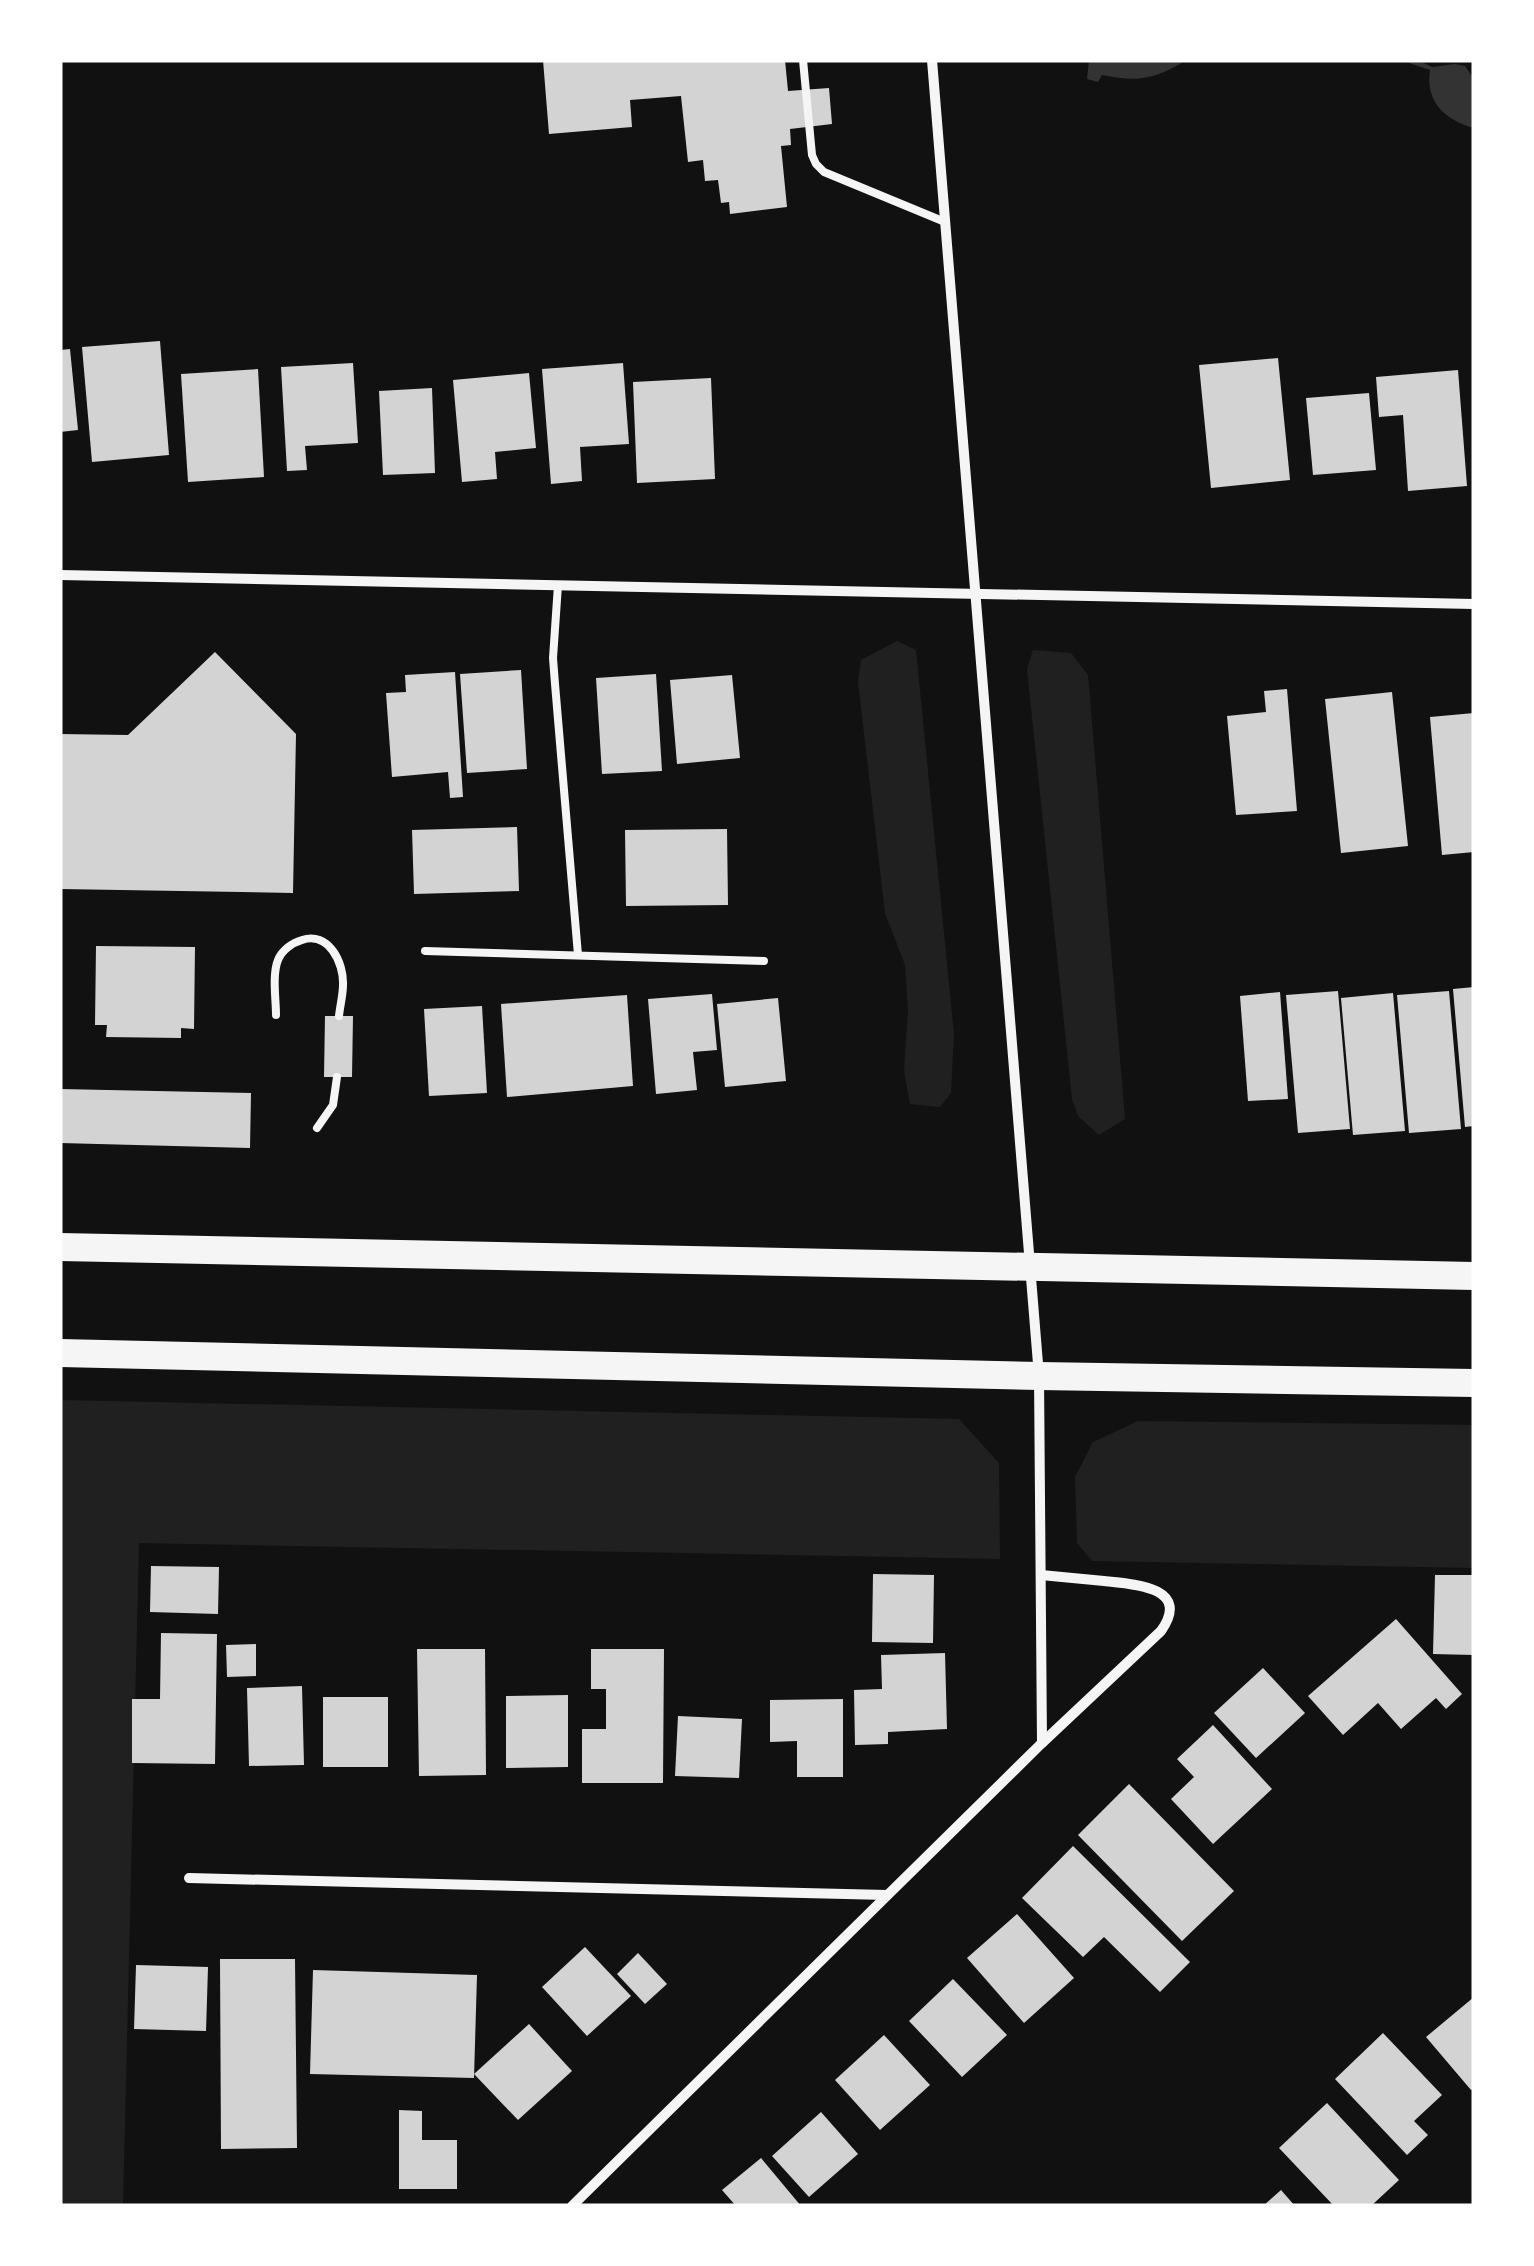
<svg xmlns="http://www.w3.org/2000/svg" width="1534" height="2266" font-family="Figtree,sans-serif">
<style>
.green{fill:#202020}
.water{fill:#333}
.building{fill:#d3d3d3}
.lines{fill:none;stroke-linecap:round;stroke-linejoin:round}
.service{stroke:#f5f5f5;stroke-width:8}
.minor{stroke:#f5f5f5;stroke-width:10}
.trunk{stroke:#f5f5f5;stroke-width:28}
</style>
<rect width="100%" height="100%" fill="#111"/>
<!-- green -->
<g class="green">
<path d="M 897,641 L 916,650 L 954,1034 L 951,1093 L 940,1107 L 910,1104 L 904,1071 L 908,1011 L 905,965 L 885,913 L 858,682 L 861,660 Z"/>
<path d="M 1033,650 L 1071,653 L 1088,675 L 1125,1119 L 1099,1135 L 1078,1116 L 1072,1099 L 1027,669 Z"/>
<path d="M 60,1400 L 959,1419 L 999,1463 L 1000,1559 L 139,1543 L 123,2206 L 60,2206 Z"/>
<path d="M 1138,1421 L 1474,1425 L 1474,1568 L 1092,1561 L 1077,1543 L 1075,1477 L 1093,1442 Z"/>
</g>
<!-- water -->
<g class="water">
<path d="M 1089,60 L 1186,60 C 1155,80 1137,82 1102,75 L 1098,82 L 1087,79 Z"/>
<path d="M 1400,60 L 1422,62 L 1432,67 L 1455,64 L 1465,66 L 1474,79 L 1474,128 C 1445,120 1425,102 1430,70 Z"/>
</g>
<!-- building -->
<g class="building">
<path d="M 543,60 L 785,60 L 788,91 L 829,88 L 832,124 L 790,129 L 791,145 L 781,146 L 787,207 L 730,214 L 729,202 L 721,203 L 718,180 L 705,181 L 703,160 L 688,162 L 681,96 L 630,100 L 632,127 L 549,134 Z"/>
<path d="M 160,341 L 169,455 L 92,462 L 82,347 Z"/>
<path d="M 70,349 L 78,430 L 60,432 L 60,350 Z"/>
<path d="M 1278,358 L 1290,480 L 1211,488 L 1199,365 Z"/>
<path d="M 353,363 L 358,443 L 305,446 L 307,470 L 287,471 L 281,367 Z"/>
<path d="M 623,363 L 629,444 L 580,447 L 582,481 L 551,484 L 542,369 Z"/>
<path d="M 258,369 L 264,477 L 188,482 L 181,374 Z"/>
<path d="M 1458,370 L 1467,486 L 1408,491 L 1403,415 L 1379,417 L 1376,377 Z"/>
<path d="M 529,373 L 536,448 L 495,452 L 497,479 L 462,482 L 453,380 Z"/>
<path d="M 711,378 L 715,479 L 637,483 L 633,382 Z"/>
<path d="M 432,388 L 435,473 L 383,475 L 379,391 Z"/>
<path d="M 1369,393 L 1376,470 L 1313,475 L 1306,398 Z"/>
<path d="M 215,652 L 296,734 L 293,893 L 60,889 L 60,734 L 128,735 Z"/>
<path d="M 521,670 L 527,769 L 467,773 L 460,674 Z"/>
<path d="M 455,672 L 463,797 L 450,798 L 448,772 L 392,777 L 386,693 L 406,692 L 405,675 Z"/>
<path d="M 656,674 L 662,771 L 602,774 L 596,678 Z"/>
<path d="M 732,675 L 740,758 L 677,764 L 670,680 Z"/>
<path d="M 1287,689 L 1297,811 L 1236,815 L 1227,716 L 1266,712 L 1264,691 Z"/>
<path d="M 1392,692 L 1408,846 L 1341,853 L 1325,699 Z"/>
<path d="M 1474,713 L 1474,852 L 1442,855 L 1430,717 Z"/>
<path d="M 517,827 L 519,891 L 414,894 L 412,830 Z"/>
<path d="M 727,829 L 728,905 L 626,906 L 625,830 Z"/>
<path d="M 96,946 L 195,947 L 194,1029 L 181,1028 L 181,1038 L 106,1037 L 107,1025 L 95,1025 Z"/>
<path d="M 1474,987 L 1474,1126 L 1465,1127 L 1453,989 Z"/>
<path d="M 1338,991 L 1350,1129 L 1298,1133 L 1286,995 Z"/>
<path d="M 1449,991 L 1461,1129 L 1409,1133 L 1397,995 Z"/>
<path d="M 1280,992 L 1288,1099 L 1248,1101 L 1240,996 Z"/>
<path d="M 1393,993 L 1405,1131 L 1353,1135 L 1341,998 Z"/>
<path d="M 712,994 L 717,1050 L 693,1052 L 697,1090 L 656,1094 L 648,999 Z"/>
<path d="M 627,995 L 633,1086 L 507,1097 L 501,1004 Z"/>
<path d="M 778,998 L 786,1081 L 725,1087 L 717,1004 Z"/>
<path d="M 482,1006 L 487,1093 L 429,1096 L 424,1009 Z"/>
<path d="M 325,1016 L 353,1016 L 352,1077 L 324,1077 Z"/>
<path d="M 60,1089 L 251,1093 L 250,1148 L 60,1143 Z"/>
<path d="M 151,1566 L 219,1567 L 218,1614 L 150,1612 Z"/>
<path d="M 873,1574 L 934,1575 L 933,1643 L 872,1642 Z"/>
<path d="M 1435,1575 L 1474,1575 L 1474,1655 L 1433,1654 Z"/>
<path d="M 1396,1619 L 1462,1694 L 1446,1709 L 1436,1698 L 1401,1729 L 1378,1703 L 1343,1735 L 1308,1696 Z"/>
<path d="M 161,1633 L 217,1634 L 215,1764 L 132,1763 L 132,1699 L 160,1699 Z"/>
<path d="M 256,1644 L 256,1676 L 227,1677 L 226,1645 Z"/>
<path d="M 417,1649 L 485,1649 L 486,1775 L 419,1776 Z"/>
<path d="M 591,1649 L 664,1649 L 663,1783 L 582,1783 L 582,1729 L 606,1729 L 606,1689 L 591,1689 Z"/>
<path d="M 945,1653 L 947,1729 L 888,1732 L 888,1744 L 855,1745 L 854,1690 L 882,1689 L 881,1655 Z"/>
<path d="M 1263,1668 L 1305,1713 L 1256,1758 L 1214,1713 Z"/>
<path d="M 302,1686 L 304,1765 L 249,1766 L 247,1688 Z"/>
<path d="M 568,1695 L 568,1767 L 506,1768 L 506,1696 Z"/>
<rect x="323" y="1697" width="65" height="70"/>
<path d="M 843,1699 L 843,1777 L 797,1777 L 797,1741 L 770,1742 L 770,1700 Z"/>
<path d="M 678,1716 L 742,1719 L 739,1778 L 675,1776 Z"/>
<path d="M 1213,1725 L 1272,1789 L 1213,1844 L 1171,1799 L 1194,1777 L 1177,1759 Z"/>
<path d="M 1129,1784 L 1234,1891 L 1182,1941 L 1078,1835 Z"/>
<path d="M 1073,1846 L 1190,1962 L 1160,1992 L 1104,1937 L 1083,1957 L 1022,1898 Z"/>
<path d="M 1017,1914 L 1074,1978 L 1024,2023 L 967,1958 Z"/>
<path d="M 585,1947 L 631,1996 L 587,2036 L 542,1987 Z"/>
<path d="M 638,1953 L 667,1984 L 645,2004 L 617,1974 Z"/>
<path d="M 220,1959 L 295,1959 L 297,2148 L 221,2149 Z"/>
<path d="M 136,1965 L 208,1967 L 206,2031 L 134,2029 Z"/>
<path d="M 313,1970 L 477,1975 L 474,2078 L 310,2074 Z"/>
<path d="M 953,1979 L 1007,2035 L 962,2077 L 909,2021 Z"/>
<path d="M 1474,1997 L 1474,2088 L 1471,2090 L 1426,2037 Z"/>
<path d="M 529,2024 L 572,2071 L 518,2120 L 474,2074 Z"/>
<path d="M 1383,2033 L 1442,2095 L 1414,2121 L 1428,2135 L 1407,2155 L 1335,2079 Z"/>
<path d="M 884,2035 L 930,2085 L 880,2130 L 835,2080 Z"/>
<path d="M 1327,2103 L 1399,2180 L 1371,2206 L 1334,2206 L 1279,2148 Z"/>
<path d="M 399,2110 L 422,2111 L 422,2140 L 457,2140 L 457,2189 L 399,2189 Z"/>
<path d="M 821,2112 L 858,2154 L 809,2197 L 772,2156 Z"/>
<path d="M 761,2158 L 801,2206 L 736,2206 L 722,2190 Z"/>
<path d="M 1281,2190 L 1295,2206 L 1263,2206 Z"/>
</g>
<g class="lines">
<!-- service -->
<g class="service">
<path d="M 803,60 L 812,155 L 816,164 L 824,172 L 945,222"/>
<path d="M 558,585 L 553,658 L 555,684 L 578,955"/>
<path d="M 425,951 L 764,961"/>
<path d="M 276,1015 C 276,999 272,975 278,960 C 282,950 292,943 302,940 C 328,931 344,962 343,985 C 343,995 340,1006 339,1016"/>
<path d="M 317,1128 L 333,1105 L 337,1077"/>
</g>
<!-- minor -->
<g class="minor">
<path d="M 932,60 L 1039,1376 L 1042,1743"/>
<path d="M 60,575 L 1474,604"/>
<path d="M 189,1878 L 887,1895"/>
<path d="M 572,2206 L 1042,1743 L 1161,1631 C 1192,1587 1134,1584 1104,1581 C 1083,1579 1062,1577 1041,1575"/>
</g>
<!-- trunk -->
<g class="trunk">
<path d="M 60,1247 L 1474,1276"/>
<path d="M 60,1353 L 1039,1376 L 1474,1383"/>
</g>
</g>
<!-- border -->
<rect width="1534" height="2266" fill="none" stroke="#ffffff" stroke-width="125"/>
</svg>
